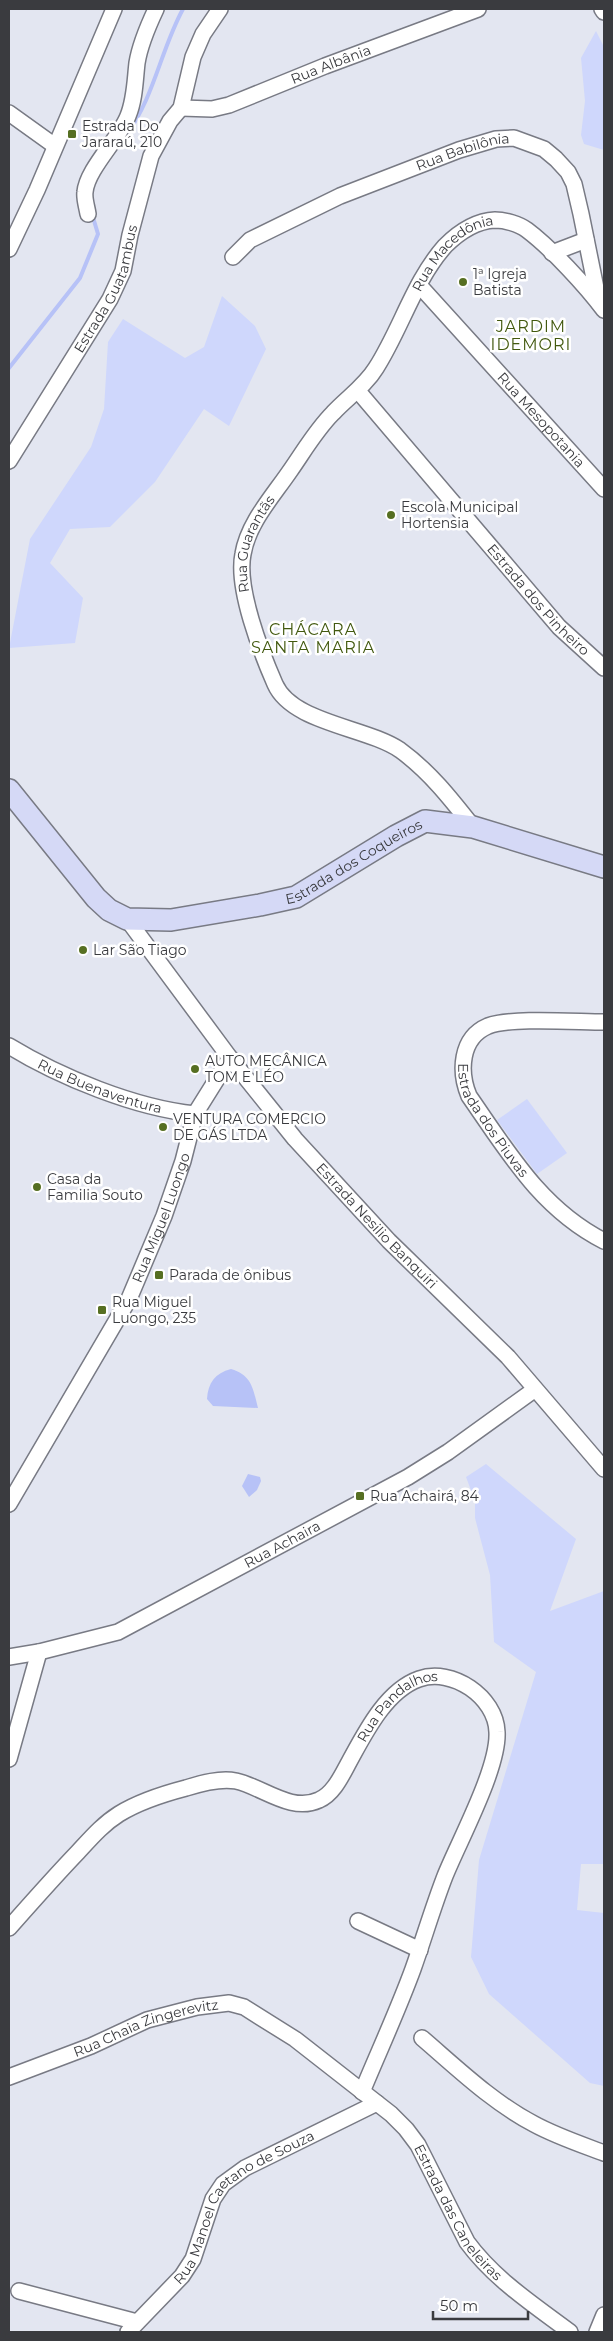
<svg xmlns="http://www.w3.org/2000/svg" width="613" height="2341" font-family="Montserrat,sans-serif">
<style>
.green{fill:#cfd7fc}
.water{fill:#b7c2f7}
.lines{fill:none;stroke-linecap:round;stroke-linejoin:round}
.stream{stroke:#b7c2f7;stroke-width:4}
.street-casing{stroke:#787a84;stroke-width:18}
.secondary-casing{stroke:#787a84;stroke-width:24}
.street{stroke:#fff;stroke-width:15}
.secondary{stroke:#d5d9f6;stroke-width:21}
.poi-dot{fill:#566f22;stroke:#fff;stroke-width:2}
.labels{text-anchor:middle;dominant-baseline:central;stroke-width:5;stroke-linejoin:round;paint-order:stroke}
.street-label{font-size:14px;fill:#3a3b3f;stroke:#fff}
.poi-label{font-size:14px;fill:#3a3b3f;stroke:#fff;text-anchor:start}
.quarter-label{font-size:16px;letter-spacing:1px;fill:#42590f;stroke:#fff}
</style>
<rect width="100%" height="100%" fill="#e3e6f1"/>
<!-- green -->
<g class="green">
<path d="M 596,31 L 604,47 L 604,150 L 584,144 L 581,135 L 585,101 L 581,58 Z"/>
<path d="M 222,296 L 255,326 L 266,349 L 229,426 L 204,409 L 155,482 L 110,527 L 70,529 L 50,563 L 83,598 L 75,643 L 9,648 L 30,539 L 91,447 L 104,409 L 108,342 L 123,319 L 185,358 L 204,347 Z"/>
<path d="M 527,1099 L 567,1153 L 537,1174 L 497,1120 Z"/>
<path d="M 486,1464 L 576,1539 L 550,1611 L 604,1591 L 604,1864 L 581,1864 L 577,1910 L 604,1913 L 604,2086 L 590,2083 L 489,1994 L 471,1957 L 479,1860 L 536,1672 L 494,1642 L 490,1575 L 475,1518 L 475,1501 L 466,1477 Z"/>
</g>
<!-- water -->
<g class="water">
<path d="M 231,1369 C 252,1375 253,1389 258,1408 L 213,1406 L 207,1399 C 208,1383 215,1373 231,1369 Z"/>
<path d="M 248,1474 L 260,1477 L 261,1481 L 257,1490 L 249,1497 L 242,1486 Z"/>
</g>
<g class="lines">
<!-- stream -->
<g class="stream">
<path d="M 126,135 C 154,98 161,49 183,9"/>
<path d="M 9,368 L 80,278 L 98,234 L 92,214"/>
</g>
<defs>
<g id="street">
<path d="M 602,9 L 604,12"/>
<path id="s1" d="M 181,108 L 212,109 L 229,105 L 325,66 L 478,9"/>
<path d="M 9,113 L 55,146"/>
<path d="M 88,214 C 87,207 84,199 85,192 C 87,169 119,139 128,116 C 135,99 135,80 137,63 C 140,44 148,26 156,9"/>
<path d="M 9,249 L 37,190 L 114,9"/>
<path d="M 552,253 L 586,240"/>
<path id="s2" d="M 233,257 L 250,240 L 340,196 L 459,150 L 496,139 L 514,138 L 544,149 L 556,159 L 568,172 L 574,184 L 581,214 L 599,303"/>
<path id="s3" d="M 419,285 L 604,489"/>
<path id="s4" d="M 358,391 L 559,627 L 604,668"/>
<path id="s5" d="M 9,461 L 110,299 L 123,271 L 130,235 L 151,156 L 170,121 L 181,108 L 193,57 L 203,34 L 220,9"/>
<path id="s6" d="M 473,827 C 451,799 429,771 400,750 C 366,727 292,723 275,684 C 261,652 236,588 243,554 C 248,523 273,496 290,471 C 304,451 316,430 333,413 C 348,397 365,386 376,368 C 401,329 414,281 445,246 C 459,232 475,221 495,220 C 505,220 519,224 527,230 C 551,248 586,286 604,310"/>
<path id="s7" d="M 127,919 L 230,1058 L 295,1139 L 389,1241 L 508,1357 L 604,1469"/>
<path id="s8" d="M 604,1022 C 577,1022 511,1017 488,1026 C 460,1038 459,1072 469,1096 C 508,1152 541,1209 604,1241"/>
<path id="s9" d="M 9,1046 C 60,1077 135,1108 195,1114"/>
<path id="s10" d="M 9,1504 L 129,1299 L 164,1216 L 183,1161 L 195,1114 L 230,1058"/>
<path id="s11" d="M 9,1657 L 39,1652 L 118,1632 L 408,1477 L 448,1452 L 534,1390"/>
<path d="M 9,1759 L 39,1652"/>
<path d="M 358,1921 L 420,1950"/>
<path id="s12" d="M 9,1928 C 32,1902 54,1877 78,1852 C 91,1838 103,1824 119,1814 C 140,1801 163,1794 186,1788 C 202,1783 220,1778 236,1781 C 263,1787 291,1813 319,1800 C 333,1794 341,1777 348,1764 C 364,1735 385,1691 419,1679 C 452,1667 496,1697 497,1732 C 499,1768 459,1841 445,1876 C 433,1907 424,1938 413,1969 C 398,2010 379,2051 362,2092"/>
<path d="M 422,2038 C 457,2068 492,2102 534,2124 C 556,2136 580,2144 604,2153"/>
<path id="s13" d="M 9,2077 L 91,2046 L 147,2020 L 197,2007 L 229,2003 L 244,2007 L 295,2039 L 391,2114 L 406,2129 L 418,2145 L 467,2242 C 494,2279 534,2305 570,2332"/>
<path d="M 19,2291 L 137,2322"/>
<path id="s14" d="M 128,2332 L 182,2276 L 193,2259 L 213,2199 L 223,2184 L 245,2168 L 377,2103"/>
<path d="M 597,2332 L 604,2315"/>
</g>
<g id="secondary">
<path id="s15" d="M 9,790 L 96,898 L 109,910 L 127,919 L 171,920 L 260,905 L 296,897 L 396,836 L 425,821 L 473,827 L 604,867"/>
</g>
</defs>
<!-- street casing -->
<use href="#street" class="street-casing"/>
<!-- secondary casing -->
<use href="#secondary" class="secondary-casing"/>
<!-- street -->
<use href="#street" class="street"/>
<!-- secondary -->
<use href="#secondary" class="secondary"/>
</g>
<!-- markers -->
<g class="poi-dot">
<rect x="67" y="129" width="10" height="10" rx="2.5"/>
<circle cx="463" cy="282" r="5"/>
<circle cx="391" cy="515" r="5"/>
<circle cx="83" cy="950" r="5"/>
<circle cx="195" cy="1069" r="5"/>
<circle cx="163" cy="1127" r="5"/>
<circle cx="37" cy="1187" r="5"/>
<rect x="154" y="1270" width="10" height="10" rx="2.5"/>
<rect x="97" y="1305" width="10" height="10" rx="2.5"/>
<rect x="355" y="1491" width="10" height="10" rx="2.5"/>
</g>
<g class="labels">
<!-- street labels -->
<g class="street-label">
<text stroke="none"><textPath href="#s1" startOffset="158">Rua Albânia</textPath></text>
<text stroke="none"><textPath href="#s2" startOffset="255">Rua Babilônia</textPath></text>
<text stroke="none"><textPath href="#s6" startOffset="759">Rua Macedônia</textPath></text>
<text stroke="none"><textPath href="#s5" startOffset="199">Estrada Guatambus</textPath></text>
<text stroke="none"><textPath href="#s3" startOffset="182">Rua Mesopotania</textPath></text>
<text stroke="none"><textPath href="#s6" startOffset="399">Rua Guarantãs</textPath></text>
<text stroke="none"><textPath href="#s4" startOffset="276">Estrada dos Pinheiro</textPath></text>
<text stroke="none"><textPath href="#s15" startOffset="415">Estrada dos Coqueiros</textPath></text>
<text stroke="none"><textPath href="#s9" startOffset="100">Rua Buenaventura</textPath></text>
<text stroke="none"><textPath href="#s8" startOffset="229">Estrada dos Piuvas</textPath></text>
<text stroke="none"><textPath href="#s10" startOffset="325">Rua Miguel Luongo</textPath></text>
<text stroke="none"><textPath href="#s7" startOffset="396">Estrada Nesilio Banquiri</textPath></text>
<text stroke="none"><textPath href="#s11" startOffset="298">Rua Achaira</textPath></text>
<text stroke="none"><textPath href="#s12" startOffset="496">Rua Pandalhos</textPath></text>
<text stroke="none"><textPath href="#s13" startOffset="146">Rua Chaia Zingerevitz</textPath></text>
<text stroke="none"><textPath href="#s14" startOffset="176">Rua Manoel Caetano de Souza</textPath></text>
<text stroke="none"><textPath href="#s13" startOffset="551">Estrada das Caneleiras</textPath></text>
</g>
<!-- poi labels -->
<g class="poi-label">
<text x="82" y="126">Estrada Do<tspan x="82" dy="16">Jararaú, 210</tspan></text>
<text x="473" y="274">1ª Igreja<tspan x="473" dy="16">Batista</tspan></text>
<text x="401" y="507">Escola Municipal<tspan x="401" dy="16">Hortensia</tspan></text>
<text x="93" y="950">Lar São Tiago</text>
<text x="205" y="1061">AUTO MECÂNICA<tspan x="205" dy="16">TOM E LÉO</tspan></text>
<text x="173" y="1119">VENTURA COMERCIO<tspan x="173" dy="16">DE GÁS LTDA</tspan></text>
<text x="47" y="1179">Casa da<tspan x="47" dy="16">Familia Souto</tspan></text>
<text x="169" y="1275">Parada de ônibus</text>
<text x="112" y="1302">Rua Miguel<tspan x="112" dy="16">Luongo, 235</tspan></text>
<text x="370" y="1496">Rua Achairá, 84</text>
</g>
<!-- quarter labels -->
<g class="quarter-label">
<text x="531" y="326">JARDIM<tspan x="531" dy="18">IDEMORI</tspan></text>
<text x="313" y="629">CHÁCARA<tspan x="313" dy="18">SANTA MARIA</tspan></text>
</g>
</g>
<!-- border -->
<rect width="613" height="2341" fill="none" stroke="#3a3b3f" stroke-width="20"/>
<!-- scale -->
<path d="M433 2311v8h95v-8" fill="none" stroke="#3a3b3f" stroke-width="2.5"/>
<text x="440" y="2311" font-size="15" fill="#3a3b3f" stroke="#ffffff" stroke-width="4" paint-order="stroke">50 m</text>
</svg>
